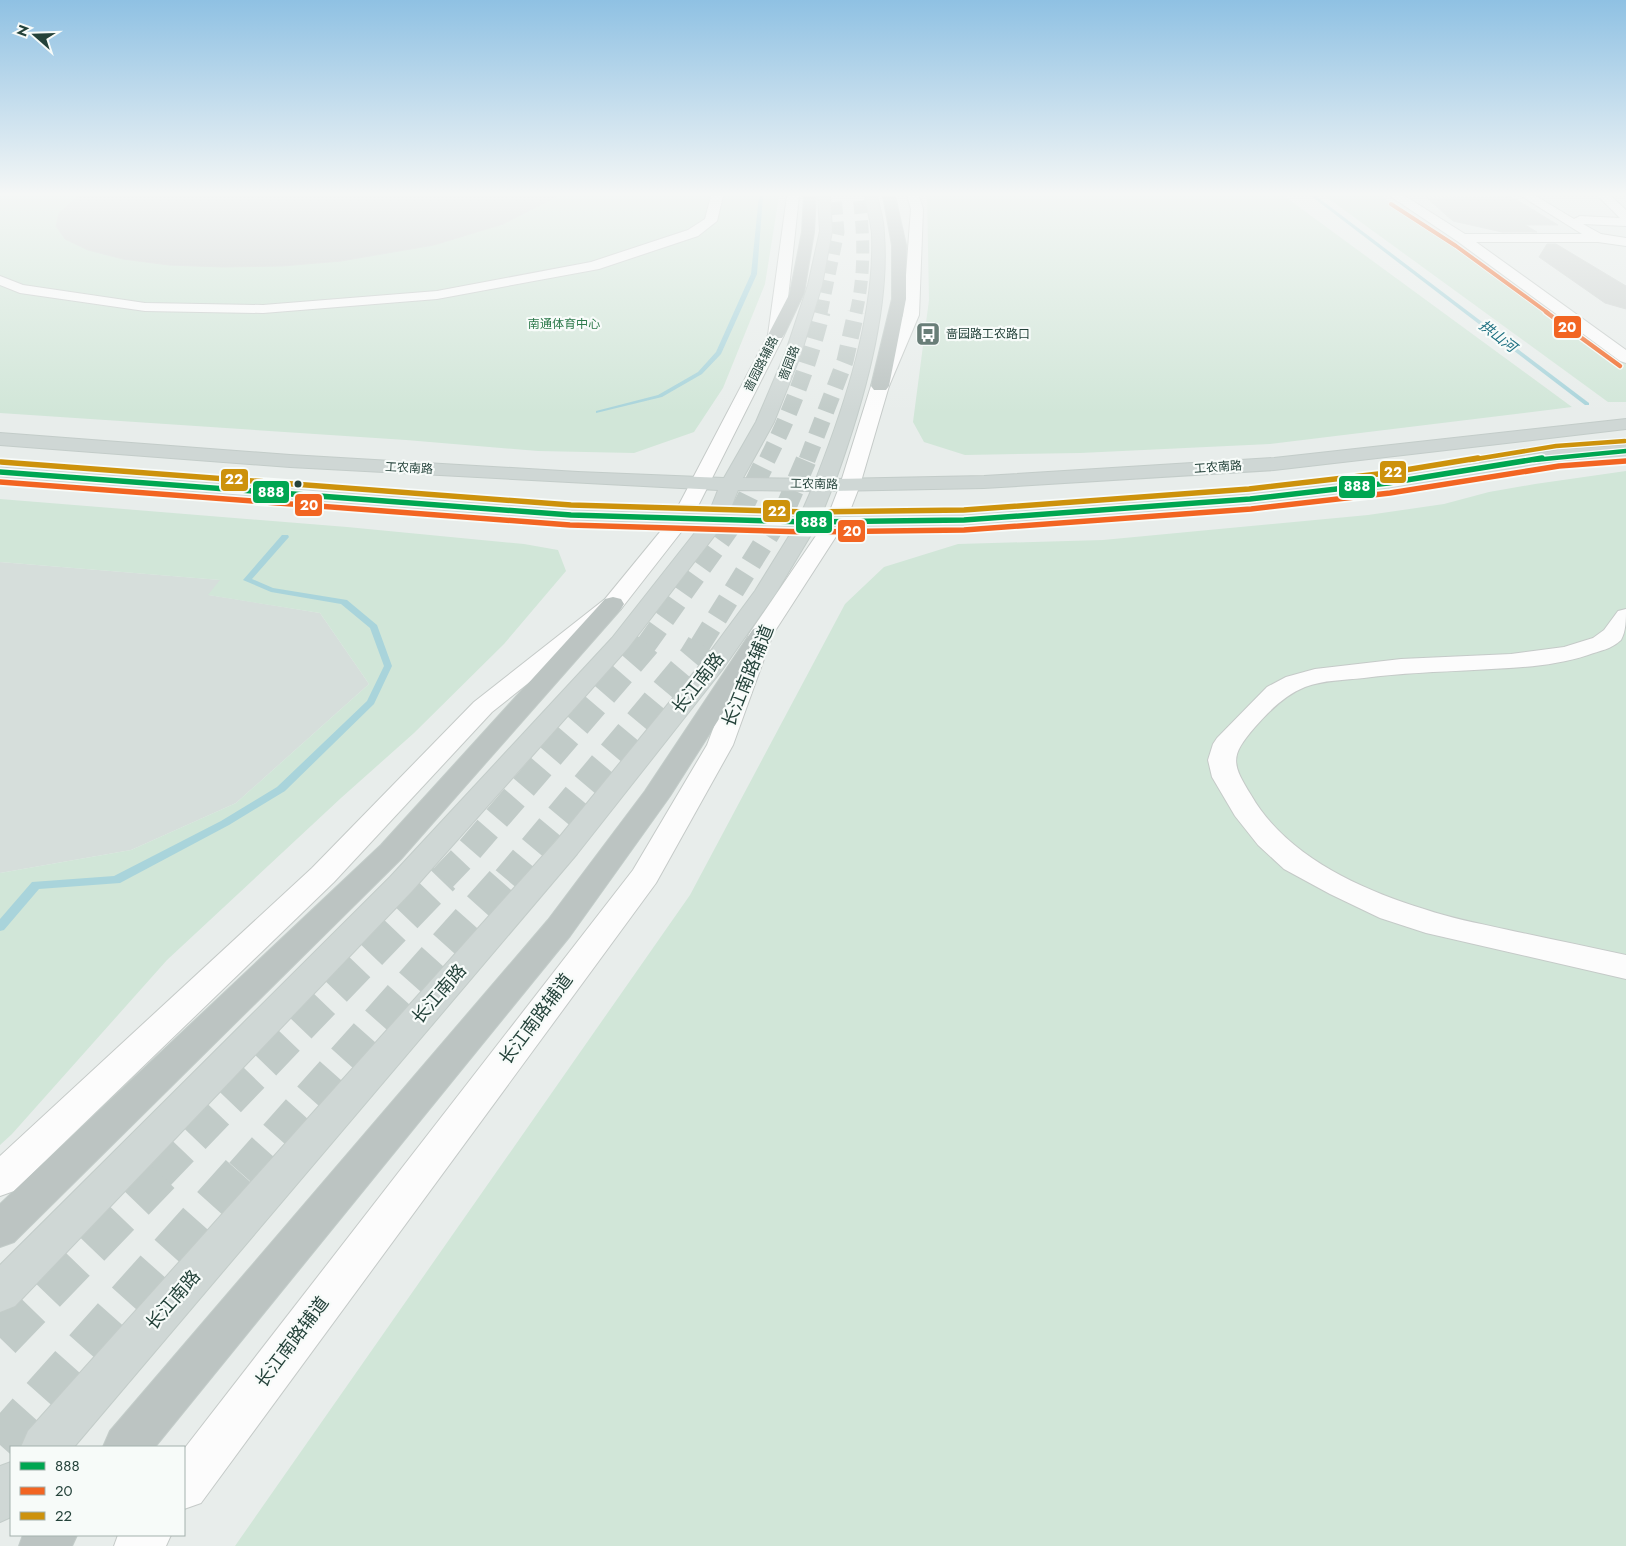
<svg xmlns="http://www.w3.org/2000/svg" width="1626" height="1546" font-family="Jost,'Noto Sans SC',sans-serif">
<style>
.built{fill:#d6dedb}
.green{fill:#d1e6d8}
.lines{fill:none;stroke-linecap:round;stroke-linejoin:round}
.stream{fill:#a9d4db;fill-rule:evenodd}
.building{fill:#cfd4d2;stroke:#d1d6d4}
.highway-tunnel-far5{stroke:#c1cbc8;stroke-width:13;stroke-dasharray:13 7;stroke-linecap:butt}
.highway-tunnel-far4{stroke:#c1cbc8;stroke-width:17;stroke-dasharray:17 9;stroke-linecap:butt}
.highway-tunnel-far3{stroke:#c1cbc8;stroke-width:21;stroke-dasharray:21 11;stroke-linecap:butt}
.highway-tunnel-far2{stroke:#c1cbc8;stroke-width:27;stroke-dasharray:27 14;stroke-linecap:butt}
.highway-tunnel-far1{stroke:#c1cbc8;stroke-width:34;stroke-dasharray:34 17;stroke-linecap:butt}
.highway-tunnel{stroke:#c1cbc8;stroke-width:43;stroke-dasharray:43 21;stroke-linecap:butt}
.minor-casing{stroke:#c5cac8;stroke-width:2}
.major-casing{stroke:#c3ccc9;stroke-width:2}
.highway-casing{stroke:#c3ccc9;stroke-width:2}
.minor{fill:#fcfcfc;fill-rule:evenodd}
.major{fill:#cfd7d5;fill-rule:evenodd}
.highway{fill:#bcc4c2;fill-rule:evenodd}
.bus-1-far1-casing{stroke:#f7fbf9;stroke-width:7}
.bus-1-casing{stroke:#f7fbf9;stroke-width:9}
.bus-2-far2-casing{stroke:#f7fbf9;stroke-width:5.5}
.bus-2-far1-casing{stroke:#f7fbf9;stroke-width:7}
.bus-2-casing{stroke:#f7fbf9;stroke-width:9}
.bus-3-far1-casing{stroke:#f7fbf9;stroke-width:7}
.bus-3-casing{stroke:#f7fbf9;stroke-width:9}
.bus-1-far1{stroke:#00a651;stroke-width:4.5}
.bus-1{stroke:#00a651;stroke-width:5.5}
.bus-2-far2{stroke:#f26522;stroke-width:4}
.bus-2-far1{stroke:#f26522;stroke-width:4.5}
.bus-2{stroke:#f26522;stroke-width:5.5}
.bus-3-far1{stroke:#cd920c;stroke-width:4.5}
.bus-3{stroke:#cd920c;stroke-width:5.5}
.bus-dot{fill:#24423a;stroke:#f7fbf9;stroke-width:2}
.labels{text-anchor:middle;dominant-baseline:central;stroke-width:4.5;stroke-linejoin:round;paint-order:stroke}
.far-park-label{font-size:12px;fill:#2d7a4b;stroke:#f7fbf9}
.far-poi-label{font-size:12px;fill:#24423a;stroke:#f7fbf9;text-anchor:start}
.far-street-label{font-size:12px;fill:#24423a;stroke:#f7fbf9}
.far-water-label{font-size:14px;font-style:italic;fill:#1c6f80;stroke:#f7fbf9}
.near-street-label{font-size:18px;fill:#24423a;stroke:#f7fbf9}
.line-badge{stroke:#f7fbf9;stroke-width:2}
.badge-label{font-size:14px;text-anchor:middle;font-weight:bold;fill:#fff}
</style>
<rect width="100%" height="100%" fill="#e8edeb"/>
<!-- built -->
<path class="built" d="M 0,562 L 221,580 L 209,595 L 320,613 L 369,684 L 236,803 L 131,850 L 0,873 Z"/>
<!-- green -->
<g class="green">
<path d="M 0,196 L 779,196 L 765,284 L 723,388 L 694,432 L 634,453 L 538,451 L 406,440 L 0,413 Z"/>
<path d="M 927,196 L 1284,196 L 1572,407 L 1270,444 L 1080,453 L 965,455 L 924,442 L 913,422 L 929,300 Z"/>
<path d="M 1325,196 L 1381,196 L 1626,363 L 1626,402 L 1608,402 Z"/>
<path d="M 1626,471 L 1626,1546 L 235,1546 L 690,895 L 845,604 L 884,567 L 958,544 L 1103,540 L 1368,515 L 1444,504 L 1489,492 L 1535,484 Z"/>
<path d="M 0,499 L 347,527 L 524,544 L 558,550 L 566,571 L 504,644 L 414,733 L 341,798 L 167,960 L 12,1134 L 0,1145 L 0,873 L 131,850 L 236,803 L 369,684 L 320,613 L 208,595 L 220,580 L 0,562 Z"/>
</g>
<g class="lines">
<!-- stream -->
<g class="stream">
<path d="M 759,196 L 763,196 L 757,274 L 721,354 L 702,374 L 662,397 L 596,413 L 596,411 L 658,395 L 698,372 L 716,352 L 751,274 Z"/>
<path d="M 1311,196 L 1316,196 L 1589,403 L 1589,405 L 1585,405 Z"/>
<path d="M 282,535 L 288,535 L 289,537 L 252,579 L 273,588 L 347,600 L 377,625 L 392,666 L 374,704 L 285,791 L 229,825 L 120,883 L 39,889 L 4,930 L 0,931 L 0,919 L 32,882 L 114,876 L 221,821 L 277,787 L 367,701 L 384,666 L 370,628 L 341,604 L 271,592 L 243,580 Z"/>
</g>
</g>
<!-- building -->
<g class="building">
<path d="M 78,196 L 558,196 L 503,224 L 434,245 L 341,261 L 282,266 L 223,267 L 169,265 L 123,259 L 88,250 L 65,239 L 56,226 L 59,213 Z"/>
<path d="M 1512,197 L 1558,225 L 1525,225 L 1537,232 L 1502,232 L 1453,221 L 1427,198 Z"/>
<path d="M 1547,244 L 1556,244 L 1626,286 L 1626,309 L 1605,303 L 1539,257 Z"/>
</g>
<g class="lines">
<!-- highway-tunnel-far5 -->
<g class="highway-tunnel-far5">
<path d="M 821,313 L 838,232 L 835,196"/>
<path d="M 856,313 C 865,274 864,236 859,196"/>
</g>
<!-- highway-tunnel-far4 -->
<g class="highway-tunnel-far4">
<path d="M 767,460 C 791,412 809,364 822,312"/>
<path d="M 807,460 L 845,361 L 856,312"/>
</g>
<!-- highway-tunnel-far3 -->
<g class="highway-tunnel-far3">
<path d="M 646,645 L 741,511 L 767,458"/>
<path d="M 700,645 L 786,507 L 807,458"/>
</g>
<!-- highway-tunnel-far2 -->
<g class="highway-tunnel-far2">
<path d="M 442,879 L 464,856 L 647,644"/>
<path d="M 506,879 L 692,657 L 700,644"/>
</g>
<!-- highway-tunnel-far1 -->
<g class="highway-tunnel-far1">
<path d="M 158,1174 L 443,877"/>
<path d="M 242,1174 L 507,877"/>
</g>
<!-- highway-tunnel -->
<g class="highway-tunnel">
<path d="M 0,1338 L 159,1173"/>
<path d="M 0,1445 L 243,1173"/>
</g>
<defs>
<g id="minor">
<path d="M 711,196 L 723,196 L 717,221 L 698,236 L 599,269 L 437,299 L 263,313 L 145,311 L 20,293 L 0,285 L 0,276 L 23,285 L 145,303 L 263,305 L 437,291 L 591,262 L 688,230 L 705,219 Z"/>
<path d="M 787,196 L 799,196 L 784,335 L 692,518 L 621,609 L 492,712 L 334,882 L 14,1191 L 0,1196 L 0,1156 L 312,868 L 474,702 L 605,599 L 673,516 L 768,335 Z"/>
<path d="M 907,196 L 919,196 L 923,209 L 919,315 L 889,386 L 860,485 L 846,521 L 773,634 L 733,745 L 656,883 L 201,1503 L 184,1509 L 184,1449 L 633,870 L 707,745 L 749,634 L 826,521 L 840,485 L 871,386 L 903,315 L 911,209 Z"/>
<path d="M 1390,196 L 1405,196 L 1465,234 L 1582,234 L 1521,196 L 1536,196 L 1574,219 L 1580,216 L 1620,218 L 1598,196 L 1611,196 L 1626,210 L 1626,226 L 1583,224 L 1601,234 L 1626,238 L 1626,246 L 1598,242 L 1476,242 L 1626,350 L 1626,363 L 1620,361 L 1457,241 Z"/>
<path d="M 1626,609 C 1626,620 1626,631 1621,640 C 1612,649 1599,651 1588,655 C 1552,667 1512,668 1474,670 C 1437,672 1401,673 1364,678 C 1345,680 1323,680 1305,687 C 1285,695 1269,711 1255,727 C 1230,756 1231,763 1251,795 C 1286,856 1359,889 1424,909 C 1450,918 1477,923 1504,929 C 1545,938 1585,946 1626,955 L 1626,979 L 1426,933 L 1380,918 L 1330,894 L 1284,869 L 1258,845 L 1235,816 L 1212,777 L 1208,760 L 1213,744 L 1217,738 L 1267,687 L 1286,677 L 1315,669 L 1401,659 L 1511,654 L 1564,647 L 1593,638 L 1604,630 L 1618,611 Z"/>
<path d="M 118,1535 L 171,1535 L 166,1546 L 114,1546 Z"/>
</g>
<g id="major">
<path d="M 818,196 L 830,196 L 832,231 L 822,285 L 801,354 L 774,422 L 743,478 L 816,479 C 845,405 875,315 872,234 C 871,222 867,209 865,196 L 877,196 C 880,209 884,221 884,234 C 890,312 862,406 836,479 L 984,476 L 1274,458 L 1626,419 L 1626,429 L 1274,470 L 984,488 L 831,491 L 821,516 L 964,514 L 1250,493 L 1388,477 L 1558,450 L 1626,445 L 1626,457 L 1558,462 L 1388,489 L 1250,505 L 964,526 L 815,528 L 776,593 L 722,670 L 577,854 L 74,1447 L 21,1447 L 28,1431 L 557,840 L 704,660 L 755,591 L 794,528 L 722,526 L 628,648 L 412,891 L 15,1306 L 0,1312 L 0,1265 L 390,877 L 612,638 L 701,525 L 571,521 L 0,478 L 0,466 L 571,509 L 709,513 L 718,490 L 290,467 L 0,445 L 0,433 L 290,455 L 578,472 L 724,478 L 756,422 L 785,354 L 808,285 L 820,231 ZM 738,490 L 811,491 L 800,516 L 729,513 Z"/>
<path d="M 11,1462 L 11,1517 L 0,1522 L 0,1466 Z"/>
</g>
<g id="highway">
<path d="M 804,196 L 816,196 L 814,232 L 804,293 L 784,335 L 782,338 L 770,338 L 768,335 L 790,293 L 802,232 Z"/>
<path d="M 883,196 L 895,196 L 906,245 L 906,299 L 889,386 L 886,390 L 874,390 L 871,386 L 892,299 L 892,245 Z"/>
<path d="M 613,597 L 621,599 L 624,604 L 621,609 L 401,859 L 14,1242 L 0,1247 L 0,1204 L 381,845 L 605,599 Z"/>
<path d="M 761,627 L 769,629 L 773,634 L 670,796 L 570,936 L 155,1447 L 103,1447 L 110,1431 L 548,920 L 645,791 L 753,629 Z"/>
<path d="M 23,1535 L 77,1535 L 72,1546 L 19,1546 Z"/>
</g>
</defs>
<!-- minor casing -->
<use href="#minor" class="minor-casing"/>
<!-- major casing -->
<use href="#major" class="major-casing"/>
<!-- highway casing -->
<use href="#highway" class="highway-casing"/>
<!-- minor -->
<use href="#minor" class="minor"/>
<!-- major -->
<use href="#major" class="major"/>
<!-- highway -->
<use href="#highway" class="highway"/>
<defs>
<path id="bus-1-far1" d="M 1534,460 L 1626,451"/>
<path id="bus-1" d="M 0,472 L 571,515 L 808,522 L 964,520 L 1250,499 L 1388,483 L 1542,458"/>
<path id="bus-2-far2" d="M 1391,204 L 1456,246 L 1548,313"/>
<path id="bus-2-far1" d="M 1546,312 L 1620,366"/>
<path id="bus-2" d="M 0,482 L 570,525 L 808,532 L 964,530 L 1251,509 L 1390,493 L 1559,466 L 1626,461"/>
<path id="bus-3-far1" d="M 1470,460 L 1556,446 L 1625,441"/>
<path id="bus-3" d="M 1,462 L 571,505 L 808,512 L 964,510 L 1249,489 L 1387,473 L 1478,458"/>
</defs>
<!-- bus-1-far1 casing -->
<use href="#bus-1-far1" class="bus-1-far1-casing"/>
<!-- bus-1 casing -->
<use href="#bus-1" class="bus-1-casing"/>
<!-- bus-2-far2 casing -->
<use href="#bus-2-far2" class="bus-2-far2-casing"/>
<!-- bus-2-far1 casing -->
<use href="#bus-2-far1" class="bus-2-far1-casing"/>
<!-- bus-2 casing -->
<use href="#bus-2" class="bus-2-casing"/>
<!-- bus-3-far1 casing -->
<use href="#bus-3-far1" class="bus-3-far1-casing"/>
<!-- bus-3 casing -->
<use href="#bus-3" class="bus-3-casing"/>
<!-- bus-1-far1 -->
<use href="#bus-1-far1" class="bus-1-far1"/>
<!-- bus-1 -->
<use href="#bus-1" class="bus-1"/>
<!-- bus-2-far2 -->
<use href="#bus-2-far2" class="bus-2-far2"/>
<!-- bus-2-far1 -->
<use href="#bus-2-far1" class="bus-2-far1"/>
<!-- bus-2 -->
<use href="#bus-2" class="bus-2"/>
<!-- bus-3-far1 -->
<use href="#bus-3-far1" class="bus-3-far1"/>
<!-- bus-3 -->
<use href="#bus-3" class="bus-3"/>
</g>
<!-- sky -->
<linearGradient id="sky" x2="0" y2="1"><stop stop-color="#8fc1e3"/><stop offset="0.47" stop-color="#f5f7f6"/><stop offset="1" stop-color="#f5f7f6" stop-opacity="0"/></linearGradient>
<rect width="1626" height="413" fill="url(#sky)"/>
<!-- icons -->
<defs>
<symbol id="bus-square" viewBox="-11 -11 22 22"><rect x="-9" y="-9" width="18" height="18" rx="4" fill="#697e78" stroke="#f7fbf9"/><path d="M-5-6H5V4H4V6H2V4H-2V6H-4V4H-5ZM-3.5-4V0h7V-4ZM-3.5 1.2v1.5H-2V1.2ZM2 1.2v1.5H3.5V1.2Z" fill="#fff"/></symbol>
</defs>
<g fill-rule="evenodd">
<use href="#bus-square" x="914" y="320" width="28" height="28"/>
</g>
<!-- markers -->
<circle class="bus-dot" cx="298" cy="484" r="4.5"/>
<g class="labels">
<!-- far-park labels -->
<g class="far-park-label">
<text x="564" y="324">南通体育中心</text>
</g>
<!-- far-poi labels -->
<g class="far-poi-label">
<text x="946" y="334">啬园路工农路口</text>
</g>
<!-- far-street labels -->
<g class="far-street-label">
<text transform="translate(789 363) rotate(-69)">啬园路</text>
<text transform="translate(761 364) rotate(-63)">啬园路辅路</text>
<text transform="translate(1218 467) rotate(-4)">工农南路</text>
<text transform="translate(409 468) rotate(3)">工农南路</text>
<text transform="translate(814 484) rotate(1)">工农南路</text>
</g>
<!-- far-water labels -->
<g class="far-water-label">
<text transform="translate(1498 336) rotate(37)">拱山河</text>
</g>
<!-- near-street labels -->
<g class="near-street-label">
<text transform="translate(748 676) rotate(-68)">长江南路辅道</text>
<text transform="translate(698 683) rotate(-52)">长江南路</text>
<text transform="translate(439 994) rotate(-49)">长江南路</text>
<text transform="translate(536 1019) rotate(-53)">长江南路辅道</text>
<text transform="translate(173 1300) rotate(-49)">长江南路</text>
<text transform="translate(292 1342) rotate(-53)">长江南路辅道</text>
</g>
</g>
<g class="line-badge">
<rect x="1553" y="315" width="29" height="24" rx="5" fill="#f26522"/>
<rect x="1379" y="460" width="28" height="24" rx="5" fill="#cd920c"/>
<rect x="220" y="468" width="29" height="24" rx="5" fill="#cd920c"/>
<rect x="1338" y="475" width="38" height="24" rx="5" fill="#00a651"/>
<rect x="252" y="480" width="38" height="24" rx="5" fill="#00a651"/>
<rect x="294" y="493" width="29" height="24" rx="5" fill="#f26522"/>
<rect x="762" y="499" width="29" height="24" rx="5" fill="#cd920c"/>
<rect x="795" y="510" width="38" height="24" rx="5" fill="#00a651"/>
<rect x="837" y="519" width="29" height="24" rx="5" fill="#f26522"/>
</g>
<g class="badge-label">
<text x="1567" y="332">20</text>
<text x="1393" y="477">22</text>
<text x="234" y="484">22</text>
<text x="1357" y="491">888</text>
<text x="271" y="497">888</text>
<text x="309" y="510">20</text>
<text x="777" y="516">22</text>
<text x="814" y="527">888</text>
<text x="852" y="536">20</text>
</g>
<!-- legend -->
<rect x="10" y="1446" width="175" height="90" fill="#f7fbf9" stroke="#a3b1ad"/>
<rect x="20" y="1462" width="25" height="8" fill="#00a651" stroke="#a3b1ad"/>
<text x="55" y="1471" font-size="15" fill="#24423a">888</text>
<rect x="20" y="1487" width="25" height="8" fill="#f26522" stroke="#a3b1ad"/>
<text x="55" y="1496" font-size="15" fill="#24423a">20</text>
<rect x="20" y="1512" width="25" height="8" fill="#cd920c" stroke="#a3b1ad"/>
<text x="55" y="1521" font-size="15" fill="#24423a">22</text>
<!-- north arrow -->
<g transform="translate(35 35) rotate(290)" stroke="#f7fbf9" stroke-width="4" paint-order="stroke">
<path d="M0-4L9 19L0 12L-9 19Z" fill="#24423a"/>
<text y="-8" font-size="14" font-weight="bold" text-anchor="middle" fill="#24423a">N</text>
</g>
</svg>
